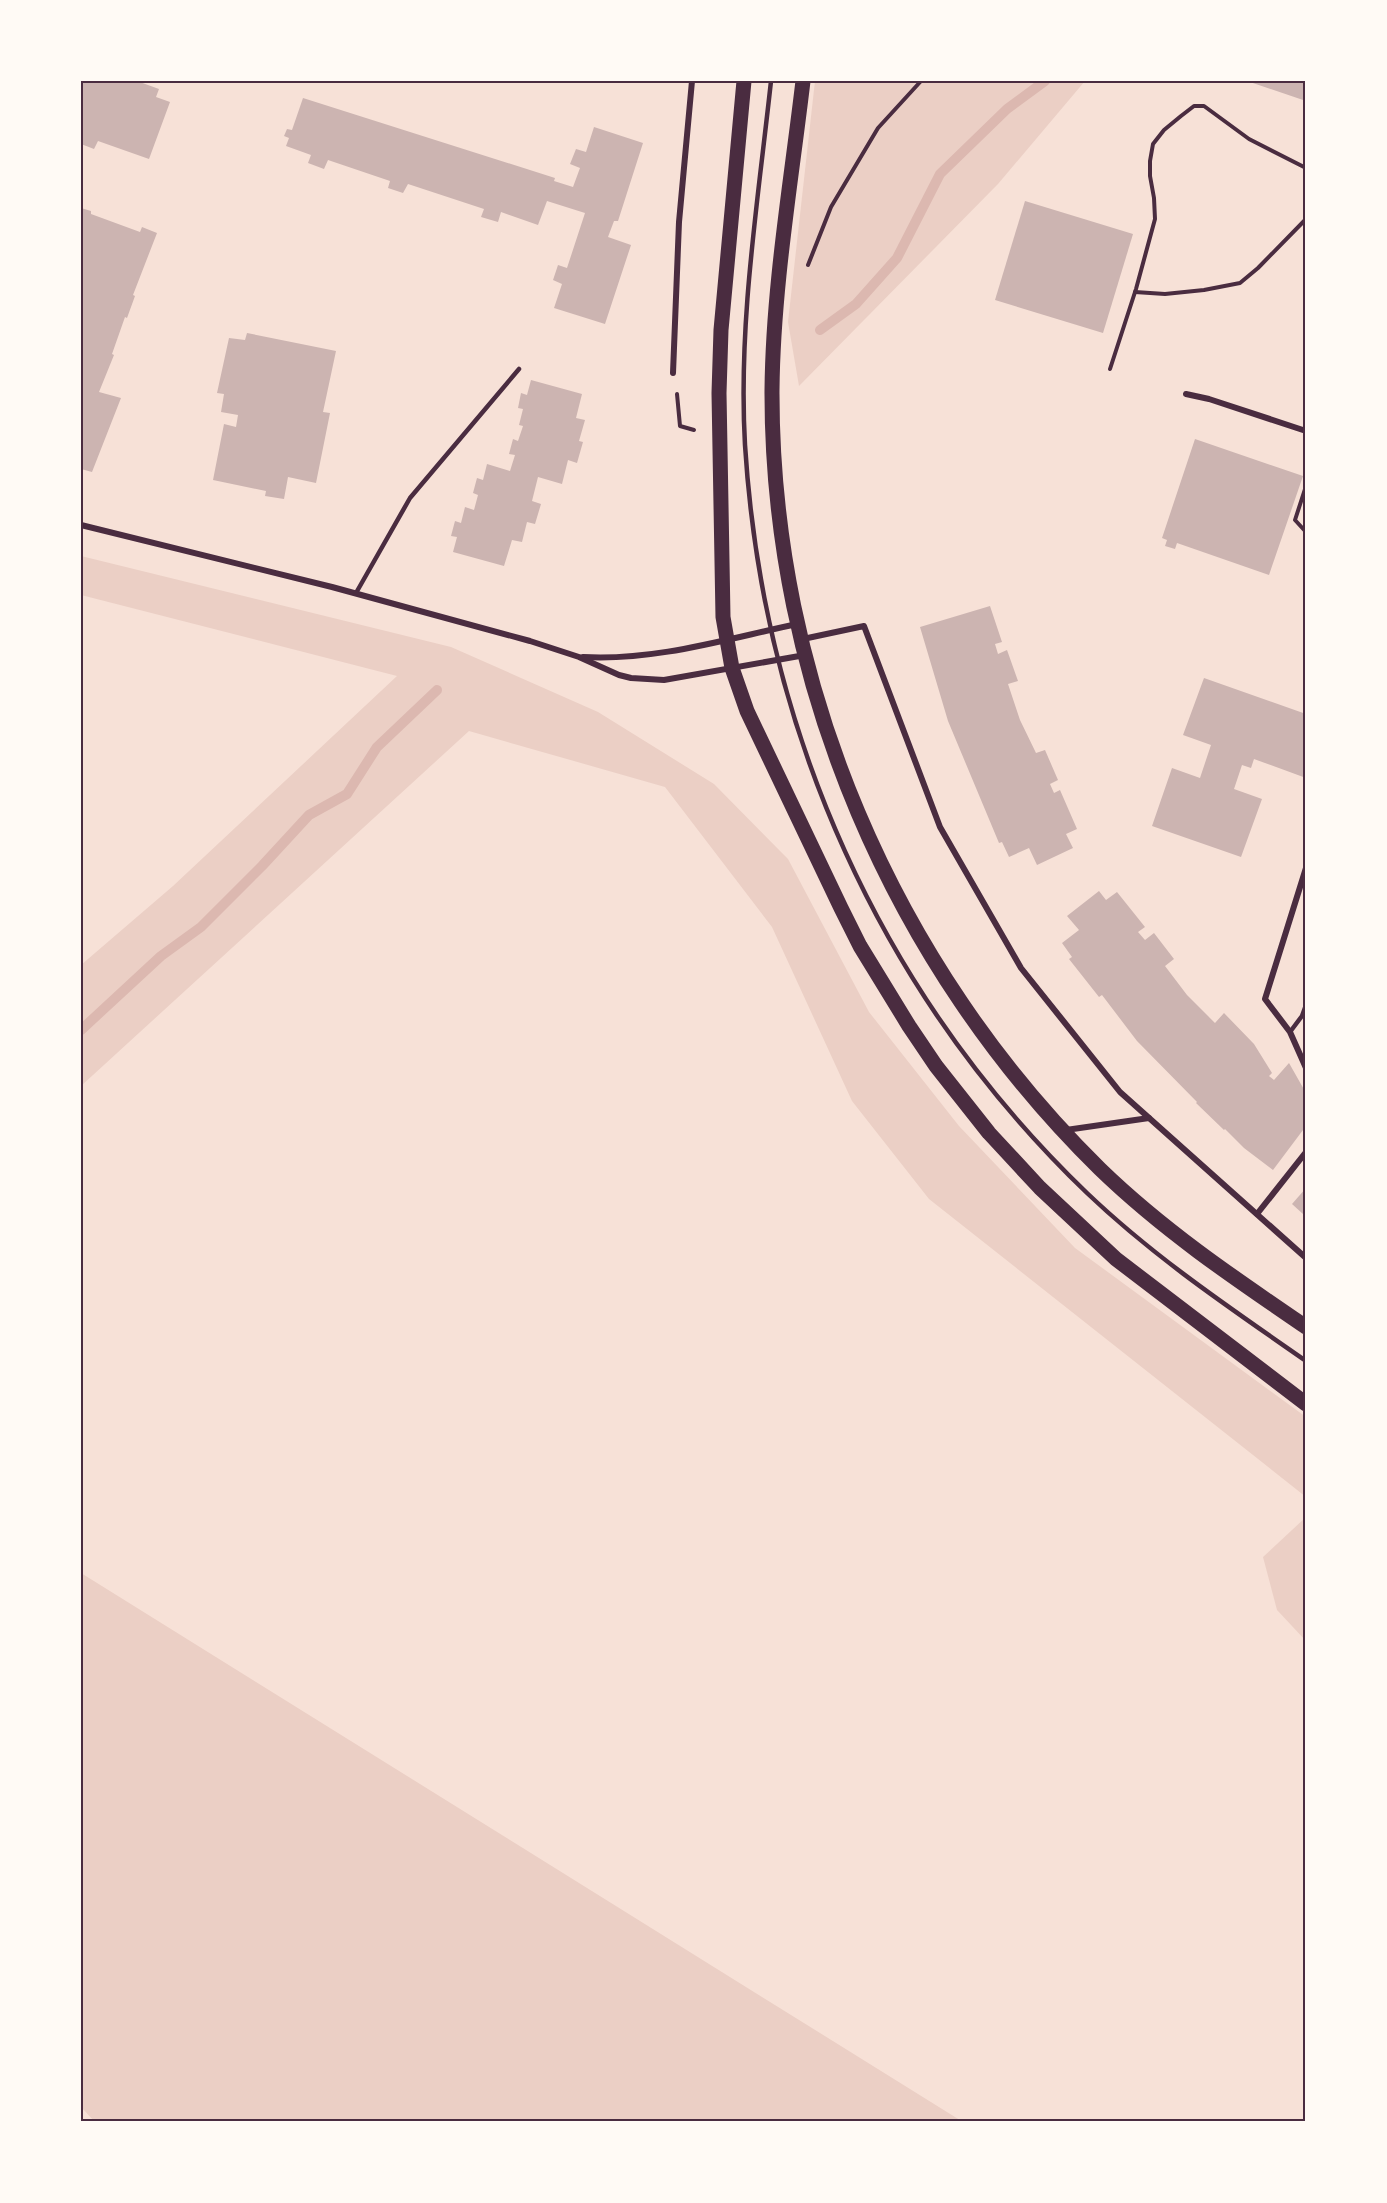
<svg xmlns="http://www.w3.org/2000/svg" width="1387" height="2203" font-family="Manrope,sans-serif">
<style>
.green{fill:#ebcfc5}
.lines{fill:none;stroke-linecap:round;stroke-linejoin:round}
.stream{stroke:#dcb8b0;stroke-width:10}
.building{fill:#ccb4b1}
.path{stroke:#4a2c40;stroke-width:4}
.service{stroke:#4a2c40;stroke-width:4.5}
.minor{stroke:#4a2c40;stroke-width:6}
.primary{stroke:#4a2c40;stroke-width:15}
.neatline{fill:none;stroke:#4a2c40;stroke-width:2}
</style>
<rect width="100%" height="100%" fill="#f7e1d7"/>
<!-- green -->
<g class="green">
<path d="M 815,81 L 1085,81 L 998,184 L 799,386 L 788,322 Z"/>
<path d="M 81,556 L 451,647 L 598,712 L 714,784 L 788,859 L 869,1012 L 959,1126 L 1075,1248 L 1306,1417 L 1306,1497 L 929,1199 L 852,1101 L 772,927 L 665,787 L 469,731 L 81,1086 L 81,965 L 173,886 L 397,676 L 81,595 Z"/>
<path d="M 1306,1517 L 1306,1641 L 1277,1610 L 1263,1557 Z"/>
<path d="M 81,1573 L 963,2122 L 95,2122 L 81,2107 Z"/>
</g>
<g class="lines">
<!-- stream -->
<g class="stream">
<path d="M 820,330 L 856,304 L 897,258 L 940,174 L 1007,109 L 1045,81"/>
<path d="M 81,1030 L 161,956 L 201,927 L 262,866 L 309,815 L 347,794 L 377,747 L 437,690"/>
</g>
</g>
<!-- building -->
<g class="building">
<path d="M 81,81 L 117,83 L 118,81 L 137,81 L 159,89 L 156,97 L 170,102 L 149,159 L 98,141 L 94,149 L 81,144 Z"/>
<path d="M 1247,81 L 1306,81 L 1306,101 Z"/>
<path d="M 303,98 L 555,178 L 554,181 L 573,187 L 580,168 L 570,164 L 576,149 L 586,152 L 594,127 L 643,143 L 618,221 L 614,221 L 608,237 L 631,245 L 605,324 L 554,308 L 562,284 L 553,280 L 558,265 L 567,268 L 585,213 L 547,201 L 538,225 L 501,212 L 498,222 L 481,217 L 484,209 L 408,184 L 403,193 L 388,188 L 390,181 L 328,160 L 324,169 L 308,163 L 311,155 L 286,146 L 289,138 L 284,136 L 287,129 L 292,130 Z"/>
<path d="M 1025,201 L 1133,234 L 1103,333 L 995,300 Z"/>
<path d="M 81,208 L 91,211 L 91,214 L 140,232 L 142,227 L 157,233 L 133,295 L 135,296 L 127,318 L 125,317 L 112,354 L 114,355 L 99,392 L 121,398 L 92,472 L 81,469 Z"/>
<path d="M 247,333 L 336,351 L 323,412 L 330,413 L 316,483 L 288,477 L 284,499 L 265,496 L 266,491 L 213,480 L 224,424 L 236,427 L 238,415 L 221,412 L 224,394 L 217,393 L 229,338 L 245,340 Z"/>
<path d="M 531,380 L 582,394 L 576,418 L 585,420 L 579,441 L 583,442 L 577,463 L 568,460 L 562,484 L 538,477 L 532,501 L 541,504 L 535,524 L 527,522 L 522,542 L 512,540 L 504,566 L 453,552 L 457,537 L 451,536 L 455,521 L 461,523 L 465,507 L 474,510 L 478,495 L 473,493 L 477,478 L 483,480 L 487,464 L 510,471 L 515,455 L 509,454 L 513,439 L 518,441 L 523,426 L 519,425 L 523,409 L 518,408 L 521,393 L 527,395 Z"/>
<path d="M 1195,439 L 1303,476 L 1269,575 L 1177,543 L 1175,549 L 1165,546 L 1167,540 L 1162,538 Z"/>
<path d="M 990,606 L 1002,642 L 995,644 L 998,654 L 1007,650 L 1018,681 L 1008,684 L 1020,720 L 1036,753 L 1045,750 L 1058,780 L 1050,784 L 1054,793 L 1060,790 L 1077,829 L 1066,834 L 1073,848 L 1037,865 L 1029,848 L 1009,857 L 1002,842 L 999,843 L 948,721 L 920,627 Z"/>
<path d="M 1204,678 L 1306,714 L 1306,778 L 1254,759 L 1251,768 L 1242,765 L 1234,789 L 1262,799 L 1241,857 L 1152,826 L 1172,768 L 1200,778 L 1211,745 L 1183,735 Z"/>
<path d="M 1099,891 L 1106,900 L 1117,892 L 1145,927 L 1138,932 L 1145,940 L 1154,933 L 1174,959 L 1165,966 L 1187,995 L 1215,1023 L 1224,1013 L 1254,1044 L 1272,1073 L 1269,1076 L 1274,1080 L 1289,1063 L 1306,1093 L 1306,1126 L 1273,1170 L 1244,1148 L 1225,1129 L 1224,1130 L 1196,1103 L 1197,1102 L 1137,1041 L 1102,995 L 1099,997 L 1069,959 L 1072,957 L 1062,943 L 1079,930 L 1067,916 Z"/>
<path d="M 1306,1188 L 1306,1211 L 1303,1214 L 1292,1204 Z"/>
</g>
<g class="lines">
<!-- path -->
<g class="path">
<path d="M 808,265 L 831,207 L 878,128 L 921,81"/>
<path d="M 1135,292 L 1165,294 L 1204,290 L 1240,283 L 1258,268 L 1306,219"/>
<path d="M 1110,369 L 1136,289 L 1155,219 L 1154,198 L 1150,176 L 1150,161 L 1153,144 L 1164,130 L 1181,116 L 1194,106 L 1204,106 L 1249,139 L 1306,168"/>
<path d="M 677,394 L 680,426 L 694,430"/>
<path d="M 1306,486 L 1295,520 L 1306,532"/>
</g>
<!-- service -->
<g class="service">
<path d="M 771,81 C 758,201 738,324 745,445 C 763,731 880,994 1087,1193 C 1154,1257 1230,1308 1306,1361"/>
<path d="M 356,593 L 410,498 L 519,369"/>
<path d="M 1290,1032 L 1302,1016 L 1306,1005"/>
</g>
<!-- minor -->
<g class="minor">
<path d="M 673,373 L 679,222 L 692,81"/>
<path d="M 1186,394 L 1209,399 L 1306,431"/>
<path d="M 81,525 L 332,587 L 530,641 L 579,657 L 619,675 L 631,678 L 664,680 L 805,655"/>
<path d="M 803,639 L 864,626 L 940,827 L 1021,968 L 1120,1092 L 1306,1258"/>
<path d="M 583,657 C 656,661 726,639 797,624"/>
<path d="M 1306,868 L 1265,999 L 1290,1032 L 1306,1068"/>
<path d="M 1066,1130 L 1149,1118"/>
<path d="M 1257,1214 L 1306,1152"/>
</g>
<!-- primary -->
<g class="primary">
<path d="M 744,81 L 721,330 L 719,393 L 723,617 L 732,668 L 747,711 L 841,908 L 860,946 L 909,1026 L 936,1066 L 989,1133 L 1040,1188 L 1116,1259 L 1306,1404"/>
<path d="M 803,81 C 791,183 773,287 772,390 C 771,681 893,966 1100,1169 C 1163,1230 1234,1278 1306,1327"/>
</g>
</g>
<!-- border -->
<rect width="1387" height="2203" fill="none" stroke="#fffaf5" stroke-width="165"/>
<rect x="82" y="82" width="1222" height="2038" class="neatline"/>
</svg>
